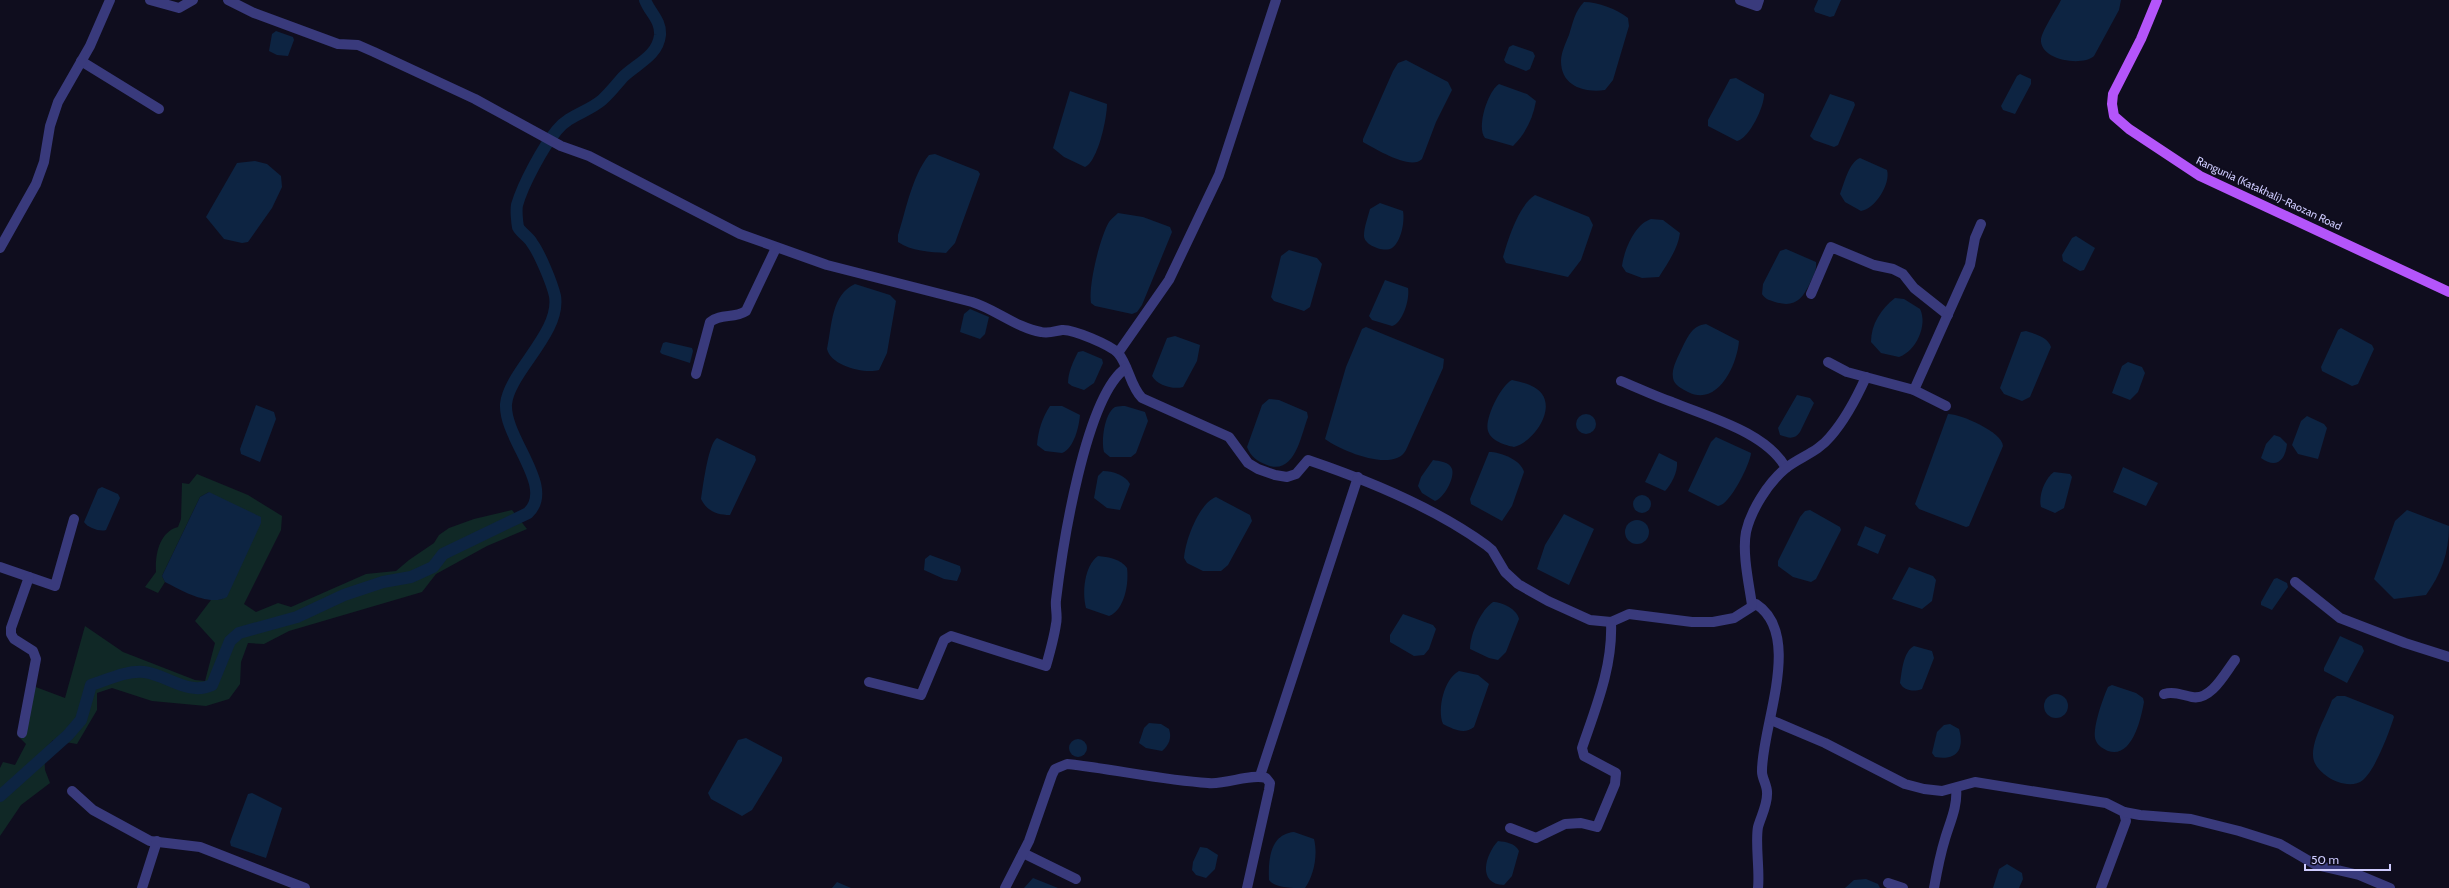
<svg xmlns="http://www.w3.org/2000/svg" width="2449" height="888" font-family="Cabin,sans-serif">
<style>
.green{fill:#102826}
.water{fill:#0d2442}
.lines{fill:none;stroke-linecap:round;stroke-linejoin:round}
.canal{stroke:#0d2442;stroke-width:12}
.minor{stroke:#393a7c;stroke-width:10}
.major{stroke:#b455fa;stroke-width:10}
.labels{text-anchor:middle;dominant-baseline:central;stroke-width:3.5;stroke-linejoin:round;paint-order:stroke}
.street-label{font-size:11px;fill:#cecbfe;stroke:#0f0d1e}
</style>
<rect width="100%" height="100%" fill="#0f0d1e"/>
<!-- green -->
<path class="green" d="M 197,474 L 248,495 L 282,516 L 281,530 L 244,604 L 256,612 L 278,603 L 291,607 L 366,574 L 396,571 L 409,560 L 434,543 L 439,535 L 449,528 L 474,519 L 512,510 L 527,529 L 487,546 L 436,574 L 422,592 L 289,631 L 264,644 L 248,643 L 241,662 L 240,684 L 229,699 L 206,706 L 152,701 L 112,688 L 97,693 L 97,710 L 77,744 L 53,740 L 44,750 L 45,770 L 50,783 L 21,805 L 0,836 L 0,768 L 3,762 L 15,765 L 26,744 L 17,735 L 33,686 L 65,698 L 85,626 L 123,652 L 195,680 L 205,681 L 215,643 L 195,621 L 211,600 L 223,599 L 209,492 L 200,497 L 162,576 L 165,582 L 158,593 L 145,587 L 156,572 C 155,555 159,532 178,527 L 181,519 L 182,483 L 189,484 Z"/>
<!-- water -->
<g class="water">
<path d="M 1818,0 L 1841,0 L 1834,16 L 1830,17 L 1815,12 L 1814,9 Z"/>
<path d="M 2061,0 L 2121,0 L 2119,10 L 2094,56 C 2082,67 2039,60 2041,39 C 2043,29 2056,10 2061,0 Z"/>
<path d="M 1584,2 C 1598,2 1617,9 1628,18 L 1629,26 L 1613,80 L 1605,90 C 1584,93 1561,86 1561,61 C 1561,53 1566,42 1569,35 C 1573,22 1575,11 1584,2 Z"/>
<path d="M 276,31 L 293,37 L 294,40 L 288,56 L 277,55 L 269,51 L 272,34 Z"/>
<path d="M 1513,45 L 1533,52 L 1535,56 L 1530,69 L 1526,71 L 1506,63 L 1504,60 L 1509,47 Z"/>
<path d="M 1406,60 L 1448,82 L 1452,90 L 1436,122 L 1422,159 C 1411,171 1376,149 1363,142 L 1363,139 L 1393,71 L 1398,63 Z"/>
<path d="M 2020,74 L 2031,79 L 2031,84 L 2015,114 L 2003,110 L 2001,106 L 2017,76 Z"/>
<path d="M 1736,78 L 1764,94 C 1765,105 1749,139 1737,141 L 1708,126 L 1708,120 L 1730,79 Z"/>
<path d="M 1499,84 L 1527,94 L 1536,101 C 1533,118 1526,133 1513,146 L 1485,138 C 1476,127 1488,91 1499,84 Z"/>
<path d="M 1070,91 L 1107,104 C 1107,118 1098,161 1085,167 L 1064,157 L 1053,148 Z"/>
<path d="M 1830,94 L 1854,102 L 1855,105 L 1838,145 L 1834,147 L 1814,140 L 1810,136 Z"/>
<path d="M 935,154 L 978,171 L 980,174 L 955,243 L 946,253 C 930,252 911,251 898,242 L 898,235 C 906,210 912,176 929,155 Z"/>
<path d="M 1860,158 L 1887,170 C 1891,184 1875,209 1861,211 L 1845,202 L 1840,194 C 1844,184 1849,162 1860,158 Z"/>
<path d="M 255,161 L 267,164 L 281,176 L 282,187 L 272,208 L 248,242 L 242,243 L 224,239 L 206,217 L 237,163 Z"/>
<path d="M 1535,195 L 1589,217 L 1593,225 L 1581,260 L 1568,277 L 1506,263 L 1503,257 C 1508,239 1519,205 1535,195 Z"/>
<path d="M 1380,203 L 1403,211 C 1405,222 1401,242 1392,248 C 1384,253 1364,245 1364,236 C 1364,227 1368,217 1370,209 Z"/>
<path d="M 1118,213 L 1143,217 L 1170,227 L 1172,232 L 1142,305 L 1137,312 L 1132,314 L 1095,306 L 1091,303 C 1088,286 1100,237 1109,222 C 1111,219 1115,216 1118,213 Z"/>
<path d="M 1651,219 L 1663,220 L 1680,233 C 1678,249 1667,264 1659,277 L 1642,278 L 1626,272 L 1622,266 C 1624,250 1635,224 1651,219 Z"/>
<path d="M 2076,236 L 2095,248 L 2084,270 L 2080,271 L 2063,261 L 2062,255 L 2072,238 Z"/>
<path d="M 1786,249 L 1816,262 C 1817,270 1813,276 1810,283 C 1802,300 1794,308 1775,302 C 1769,300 1765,299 1762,294 L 1763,284 L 1780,251 Z"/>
<path d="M 1289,250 L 1317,258 L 1322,264 L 1310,307 L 1304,311 L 1274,301 L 1271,297 L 1281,256 Z"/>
<path d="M 1385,280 L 1408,288 C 1410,298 1403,323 1392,326 L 1372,320 L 1369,316 Z"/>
<path d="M 855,284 L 890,295 L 896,301 L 887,353 L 879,370 C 864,374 831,366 827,349 C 832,326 831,295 855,284 Z"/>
<path d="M 1895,298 L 1904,299 L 1920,309 C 1928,325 1916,351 1899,357 L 1881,353 L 1871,342 C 1871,324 1881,309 1895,298 Z"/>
<path d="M 970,309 L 989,317 L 985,334 L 980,339 L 960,332 L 964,314 Z"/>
<path d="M 1706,324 L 1739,341 C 1737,365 1718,407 1688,392 C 1682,389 1674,385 1673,378 C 1671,368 1679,355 1683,346 C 1689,335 1692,326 1706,324 Z"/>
<path d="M 1366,327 L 1444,359 L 1443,368 L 1406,450 C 1394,473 1341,451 1325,439 L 1346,367 L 1362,329 Z"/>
<path d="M 2341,328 L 2372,345 L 2374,349 L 2358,384 L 2352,386 L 2322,371 L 2321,367 L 2338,330 Z"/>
<path d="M 2026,331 C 2035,334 2048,337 2051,347 L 2030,397 L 2022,401 L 2004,394 L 2000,388 L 2021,332 Z"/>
<path d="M 1175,336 L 1200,345 L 1197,361 L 1183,387 C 1173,390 1157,385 1152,376 L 1167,338 Z"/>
<path d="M 666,342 L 692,348 L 693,351 L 690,363 L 662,354 L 660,352 L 663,343 Z"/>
<path d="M 1083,351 L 1102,359 L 1103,363 L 1094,383 L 1084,390 L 1072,386 L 1068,383 C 1068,372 1073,362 1078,352 Z"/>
<path d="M 2128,362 L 2142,367 L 2145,373 L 2138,392 L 2130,400 L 2112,393 L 2122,366 Z"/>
<path d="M 1512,380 C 1521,382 1536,385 1542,394 C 1555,412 1532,443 1514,447 C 1505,445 1491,441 1488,431 C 1484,419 1501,385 1512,380 Z"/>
<path d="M 1797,395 L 1810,398 L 1814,403 L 1800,432 C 1794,440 1789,438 1780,435 L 1778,428 Z"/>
<path d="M 1269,399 L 1279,400 L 1307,412 L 1308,417 C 1301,435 1295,476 1267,465 C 1257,461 1251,457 1247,447 L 1262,405 Z"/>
<path d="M 256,405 L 274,412 L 276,419 L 260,462 L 241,454 L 240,449 Z"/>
<path d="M 1050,406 L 1062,406 L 1080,415 C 1079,427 1074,448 1062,453 L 1045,451 L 1037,445 C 1038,431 1042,418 1050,406 Z"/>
<path d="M 1125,406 L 1145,412 L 1148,421 L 1136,453 L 1131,457 L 1110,457 L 1104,452 C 1101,441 1104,414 1115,407 C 1118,406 1122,406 1125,406 Z"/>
<path d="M 1948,414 C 1961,414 2002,432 2003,446 L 1969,526 L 1966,527 L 1919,509 L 1915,504 Z"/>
<circle cx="1586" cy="424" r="10"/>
<path d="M 2307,416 L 2324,424 L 2327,428 L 2318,459 L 2298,454 L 2292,445 L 2301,421 Z"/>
<path d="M 2274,435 L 2280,437 L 2287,444 C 2285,461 2276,469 2261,458 L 2266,444 Z"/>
<path d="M 1716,437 L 1751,453 C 1750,464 1730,505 1718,506 L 1688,491 L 1711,442 Z"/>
<path d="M 717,438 L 755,456 L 756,460 L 730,515 C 717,515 707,511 701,499 C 703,487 708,444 717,438 Z"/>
<path d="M 1489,452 C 1501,452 1521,460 1524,472 L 1512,506 L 1502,521 L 1471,504 L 1470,499 Z"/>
<path d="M 1659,453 L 1677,462 C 1678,472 1671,485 1665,491 L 1645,482 Z"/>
<path d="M 1433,460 C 1439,461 1450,462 1452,469 C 1455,478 1444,498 1435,501 L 1422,493 L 1418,486 L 1421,477 Z"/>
<path d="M 2123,467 L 2158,483 L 2146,506 L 2113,492 Z"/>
<path d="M 1103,471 C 1113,471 1125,475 1130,484 L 1120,510 L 1107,508 L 1094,498 L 1098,476 Z"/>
<path d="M 2054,472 L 2070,474 L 2072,477 L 2064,508 L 2055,513 L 2041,507 C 2038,496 2045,478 2054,472 Z"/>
<path d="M 102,487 L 118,494 L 120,498 L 106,530 C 100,532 88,528 84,522 L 98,489 Z"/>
<path d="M 209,492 L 261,517 L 261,523 L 227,597 C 209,607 181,590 165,582 L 162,576 L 200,497 Z"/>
<circle cx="1642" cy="504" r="9"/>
<path d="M 1216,497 L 1250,515 L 1252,521 L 1228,565 L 1221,571 L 1203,571 L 1187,563 L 1184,558 C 1185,541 1199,503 1216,497 Z"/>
<path d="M 1810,510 L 1840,527 L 1841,530 L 1816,579 L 1811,582 L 1793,577 L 1778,566 L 1778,561 L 1800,517 L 1805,511 Z"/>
<path d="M 2407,510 L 2449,526 C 2449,553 2441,574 2426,595 L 2394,599 L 2374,579 L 2395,521 Z"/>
<path d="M 1564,514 L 1594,529 L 1569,585 L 1537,569 L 1545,545 Z"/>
<circle cx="1637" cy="532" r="12"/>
<path d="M 1865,526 L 1886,535 L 1878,554 L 1857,545 Z"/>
<path d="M 930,555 L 960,566 L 961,571 L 957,581 L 944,579 L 924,570 L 925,559 Z"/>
<path d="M 1098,556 C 1108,557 1121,559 1127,568 C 1129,582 1125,610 1109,616 L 1086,608 C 1082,593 1084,566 1098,556 Z"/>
<path d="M 1909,567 L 1933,576 L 1936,580 L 1932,601 L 1922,609 L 1892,599 Z"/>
<path d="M 2277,578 L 2287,583 L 2288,587 L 2272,610 L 2261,605 L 2261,602 L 2274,579 Z"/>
<path d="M 1493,602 C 1502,602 1517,609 1519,619 L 1506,652 L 1498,660 L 1489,658 L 1470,649 C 1470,634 1481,610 1493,602 Z"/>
<path d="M 1403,614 L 1433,625 L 1436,629 L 1429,649 L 1424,655 L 1414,656 L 1390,642 L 1390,635 Z"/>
<path d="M 2340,636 L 2362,646 L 2364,651 L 2347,683 L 2324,671 L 2324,668 Z"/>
<path d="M 1914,646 L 1932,651 L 1934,658 L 1922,689 C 1914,692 1904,691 1900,683 C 1902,671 1903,652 1914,646 Z"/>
<path d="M 1459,671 L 1478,675 L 1489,684 L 1474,727 C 1464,735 1453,729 1443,724 C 1437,709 1444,679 1459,671 Z"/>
<path d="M 2112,685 L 2136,693 L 2143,698 L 2144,702 C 2141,719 2132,759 2108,751 C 2104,749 2098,746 2096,741 C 2091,731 2103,698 2108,687 Z"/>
<circle cx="2056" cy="706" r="12"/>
<path d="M 2337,696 L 2345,696 L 2393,715 L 2394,717 C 2389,733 2375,770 2363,780 C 2353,788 2337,783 2328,777 C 2321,772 2313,765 2313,755 C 2313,737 2326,717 2332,700 Z"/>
<path d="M 1149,723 L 1161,724 L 1169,729 C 1172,738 1169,745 1162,751 L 1146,748 L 1139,743 L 1144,728 Z"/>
<path d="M 1950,724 L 1959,729 C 1965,750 1956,761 1935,757 L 1932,753 L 1937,732 L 1944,725 Z"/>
<path d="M 746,738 L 782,757 L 782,761 L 752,810 L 742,816 L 711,799 L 708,793 L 738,740 Z"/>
<circle cx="1078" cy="748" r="9"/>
<path d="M 252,793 L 282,808 L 266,858 L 231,846 L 230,842 L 248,794 Z"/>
<path d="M 1294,832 L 1314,839 C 1318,855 1314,875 1305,888 C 1294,888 1275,888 1269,880 C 1268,860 1270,834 1294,832 Z"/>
<path d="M 1498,841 C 1506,842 1515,843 1519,851 L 1512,876 L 1504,885 C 1477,884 1485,855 1498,841 Z"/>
<path d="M 1200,847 L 1207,848 L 1218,855 L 1215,869 L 1206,878 L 1196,875 L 1192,870 L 1193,862 Z"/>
<path d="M 2007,864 L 2022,873 L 2023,879 L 2019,888 L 1993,888 L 1999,869 Z"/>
<path d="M 1033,878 L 1058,888 L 1024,888 Z"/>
<path d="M 1866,879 L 1878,884 L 1880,888 L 1845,888 L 1854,880 Z"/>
<path d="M 837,882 L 851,888 L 832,888 Z"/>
</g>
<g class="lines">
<!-- canal -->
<path class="canal" d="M 0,796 L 68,735 L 81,720 L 91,685 C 107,680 127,670 144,672 C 168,675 188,696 212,685 L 230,641 L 239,633 L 297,617 L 344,595 L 383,582 L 411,577 L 433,567 L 443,554 L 528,513 C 556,487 504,439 506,404 C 509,372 561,333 555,296 C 552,283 540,254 532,243 C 529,237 521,233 518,227 C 517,222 516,210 517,205 C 523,184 543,147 557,130 C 569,115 588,112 602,100 C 610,93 616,85 623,77 C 636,64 658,56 660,35 C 661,20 650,13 645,0"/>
<!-- minor -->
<g class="minor">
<path d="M 150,0 L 179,8 L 193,0"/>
<path d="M 228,0 L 254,13 L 338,44 L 358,45 L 374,52 L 475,99 L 561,146 L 589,156 L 740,234 L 827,265 L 972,302 C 995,309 1017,328 1041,332 C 1049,334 1055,331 1062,330 C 1073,329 1110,345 1118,353 C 1129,366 1130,386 1142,398 L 1229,437 L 1248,463 L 1258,469 L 1275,475 L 1287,477 L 1296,474 L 1308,460 C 1367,480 1435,508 1486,545 L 1492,550 L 1505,572 L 1518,584 L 1548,601 L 1590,620 L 1611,622 L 1629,614 L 1692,622 L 1713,622 L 1734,618 L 1756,604 C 1804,635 1761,728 1762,772 C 1762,778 1767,785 1767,792 C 1768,804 1761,816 1758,827 C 1755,843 1760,871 1758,888"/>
<path d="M 1740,0 L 1757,6 L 1759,0"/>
<path d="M 81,61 L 159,109"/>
<path d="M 0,248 L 36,184 L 44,162 L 50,126 L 58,102 L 90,46 L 110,0"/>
<path d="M 1811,294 L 1831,247 L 1874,265 L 1893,269 L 1903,274 L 1914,288 L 1948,315"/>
<path d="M 1118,353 L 1169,280 L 1219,175 L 1276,0"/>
<path d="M 1828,362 L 1847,372 L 1914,390 L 1946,406"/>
<path d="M 696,374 L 710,322 C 721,313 734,319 746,311 L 776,248"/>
<path d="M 1621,381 C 1638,388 1655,396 1672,402 C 1708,417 1766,432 1786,468"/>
<path d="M 1914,390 L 1970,265 L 1975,238 L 1981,224"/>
<path d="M 0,567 L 55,586 L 74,519"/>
<path d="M 2295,582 L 2340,618 L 2405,643 L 2449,657"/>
<path d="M 1752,605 C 1749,584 1742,553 1746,532 C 1751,510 1768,483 1786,468 C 1800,457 1818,452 1830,437 C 1845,420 1857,397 1866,377"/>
<path d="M 869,682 L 921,695 L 944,640 L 951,636 L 1046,666 C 1050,652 1054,638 1056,624 C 1058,616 1055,608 1056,600 C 1062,550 1085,396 1126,368"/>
<path d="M 2164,694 C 2174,691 2182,695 2192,697 C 2211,701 2225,673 2235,660"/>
<path d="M 1771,720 L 1825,743 L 1905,784 L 1924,789 L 1942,791 L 1975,782 L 2106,803 L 2124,812 L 2126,821 L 2101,888"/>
<path d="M 22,733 L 36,659 L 33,651 L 14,639 L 11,634 L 11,628 L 29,577"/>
<path d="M 1260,776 L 1358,477"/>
<path d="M 72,791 L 93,810 L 150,841 L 200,847 L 305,888"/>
<path d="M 2124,812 L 2140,815 L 2191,819 L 2239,831 L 2280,844 L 2316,865 L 2359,875 L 2390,888"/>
<path d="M 1510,828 L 1536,838 L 1565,824 L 1581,823 L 1597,827 L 1615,784 L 1616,773 L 1584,756 L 1582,748 C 1596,707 1613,666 1611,622"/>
<path d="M 1023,853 L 1076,879"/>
<path d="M 1888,883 L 1903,888"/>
<path d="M 142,888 L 157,841"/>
<path d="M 1005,888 L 1029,841 L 1052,775 L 1055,769 L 1067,764 C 1114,769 1161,780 1208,783 C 1226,785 1251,773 1266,778 L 1270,783 L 1269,790 L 1247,888"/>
<path d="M 1934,888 C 1937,871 1940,855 1945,839 C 1950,822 1958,806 1956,788"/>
</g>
<!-- major -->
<path class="major" d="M 2157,0 L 2141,39 L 2113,94 L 2112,104 L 2114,116 L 2129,129 L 2200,176 L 2449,292"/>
</g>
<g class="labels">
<!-- street labels -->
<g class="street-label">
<text transform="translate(2269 193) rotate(25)">Rangunia (Katakhali)-Raozan Road</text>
</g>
</g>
<!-- scale -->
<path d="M2305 864v6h85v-6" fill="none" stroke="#cecbfe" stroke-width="2"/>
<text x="2311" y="864" font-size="12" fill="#cecbfe" stroke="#0f0d1e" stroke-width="3" paint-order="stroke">50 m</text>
</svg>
